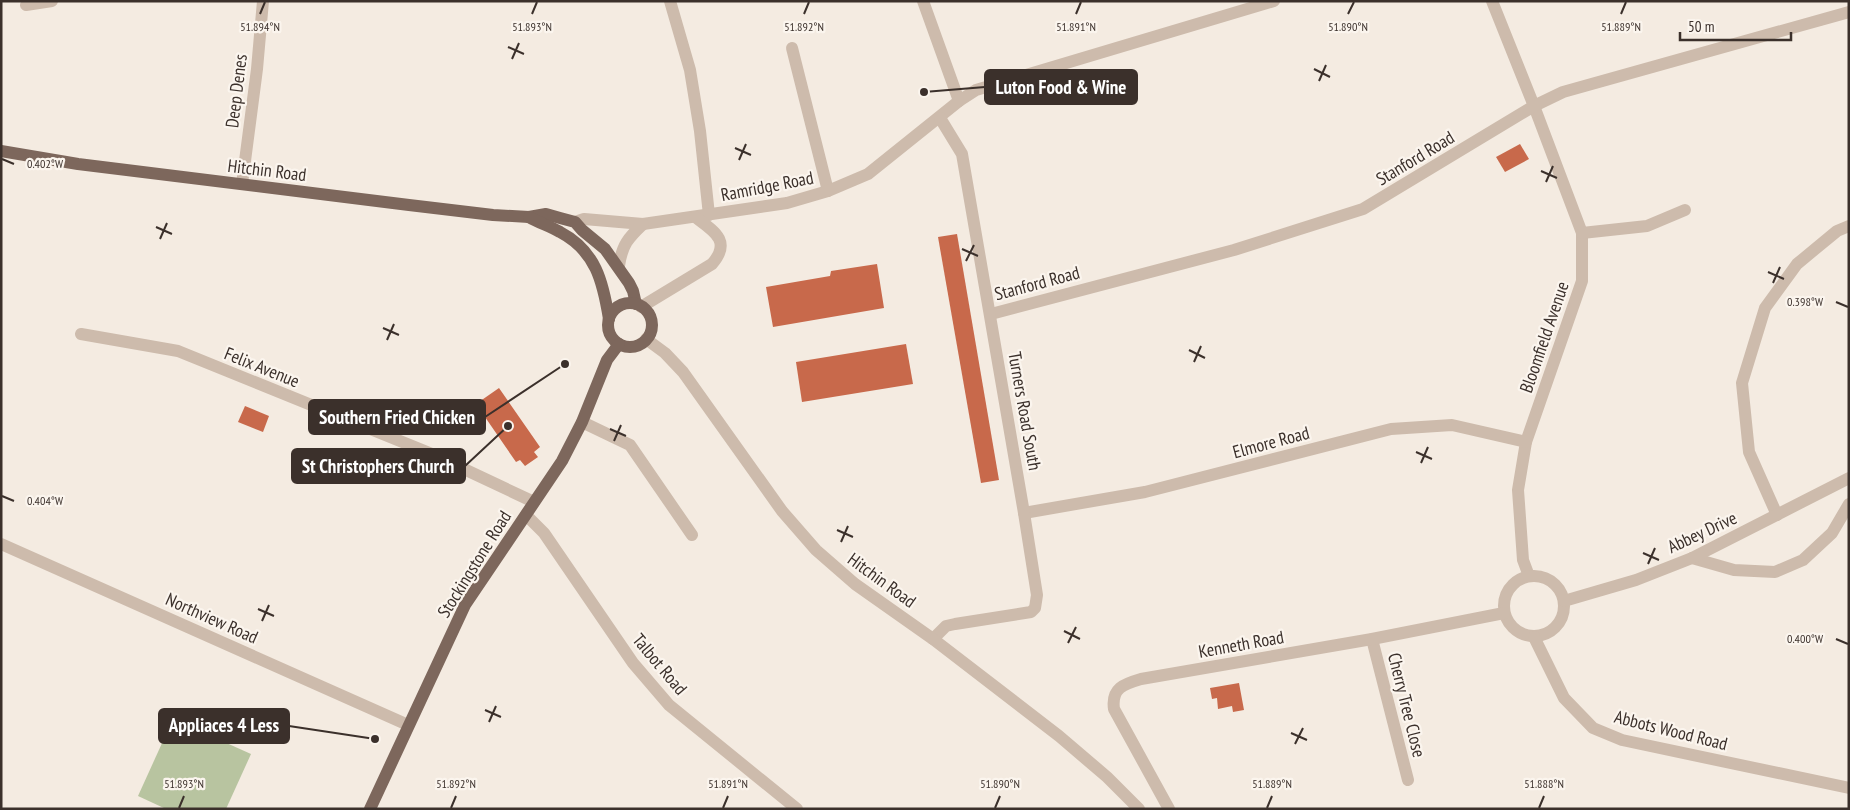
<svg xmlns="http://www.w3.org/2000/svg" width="1850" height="810" font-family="'PT Sans Narrow',sans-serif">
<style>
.green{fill:#b8c4a0}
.building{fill:#c8694b}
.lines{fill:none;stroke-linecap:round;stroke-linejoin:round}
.minor{stroke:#cdbbac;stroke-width:12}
.tertiary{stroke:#cdbbac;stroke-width:12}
.primary{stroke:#7d675c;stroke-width:12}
.ticks{fill:none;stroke:#3b302b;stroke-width:2}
.labels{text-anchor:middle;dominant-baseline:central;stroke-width:4.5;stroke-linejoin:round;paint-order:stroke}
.street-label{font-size:18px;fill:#3b302b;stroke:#fbf5ee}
.ticks-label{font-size:12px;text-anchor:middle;fill:#3b302b;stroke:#fbf5ee;stroke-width:4.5;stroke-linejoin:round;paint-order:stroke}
.leader{fill:none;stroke:#3b302b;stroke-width:2}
.callout-dot{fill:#3b302b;stroke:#fbf5ee;stroke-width:2}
.callout{fill:#3b302b;stroke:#3b302b;stroke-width:2}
.callout-label{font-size:19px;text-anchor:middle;font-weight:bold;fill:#fff}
</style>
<rect width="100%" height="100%" fill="#f4ebe1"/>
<!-- green -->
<path class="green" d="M 173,719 L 251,754 L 226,809 L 166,809 L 138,796 Z"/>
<!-- building -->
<g class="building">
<path d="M 1520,144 L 1529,159 L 1505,172 L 1496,157 Z"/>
<path d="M 957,234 L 999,480 L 981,483 L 938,237 Z"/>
<path d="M 877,264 L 884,308 L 773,327 L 766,287 L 830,276 L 831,271 Z"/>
<path d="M 906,344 L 913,384 L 802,402 L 796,362 Z"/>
<path d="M 499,388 L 540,447 L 534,452 L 538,457 L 525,466 L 520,460 L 516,462 L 476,404 Z"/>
<path d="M 245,406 L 269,416 L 263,432 L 238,422 Z"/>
<path d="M 1239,683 L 1244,710 L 1233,712 L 1232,706 L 1218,709 L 1217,698 L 1212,699 L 1210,688 Z"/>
</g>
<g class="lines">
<!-- minor -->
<g class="minor">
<path d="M 670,1 L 690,70 L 700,131 L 709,215"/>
<path d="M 923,1 L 959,101"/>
<path d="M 1492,1 L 1534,106 L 1582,233 L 1582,281 L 1526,442 L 1518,490 L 1523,560 L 1529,576"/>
<path d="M 26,5 L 52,1"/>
<path d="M 792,48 L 828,191"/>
<path d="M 242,184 L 257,69 L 263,1"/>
<path d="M 575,222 L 584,219 L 643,224 L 787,203 L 828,191 L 868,174 L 959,101 L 976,90 L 1274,1"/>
<path d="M 1582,233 L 1647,226 L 1685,210"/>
<path d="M 619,266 C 622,245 628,238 643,224"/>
<path d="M 641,307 L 712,264 C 732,241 714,231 695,217"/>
<path d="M 991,314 L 1234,250 L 1363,209 L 1534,106 L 1563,92 L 1849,12"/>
<path d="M 81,334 L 178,351 L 432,454 L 534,502"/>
<path d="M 582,422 L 630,445 L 692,535"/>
<path d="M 1024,513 L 1145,492 L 1391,429 L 1452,425 L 1526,442"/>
<path d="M 526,515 L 544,533 L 633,663 L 669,705 L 797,809"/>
<path d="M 1777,515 L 1749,452 L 1742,383 L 1765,308 L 1797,264 L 1837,231 L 1849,226"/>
<path d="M 1,544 L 408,725"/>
<path d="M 1692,558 L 1734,570 L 1775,572 L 1803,560 L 1832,533 L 1849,504"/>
<circle cx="1534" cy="606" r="30"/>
<path d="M 1564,601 L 1636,580 L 1692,558 L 1849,478"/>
<path d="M 1534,637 L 1564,698 L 1593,728 L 1622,740 L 1849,788"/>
<path d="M 933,639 L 946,626 L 955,624 L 1031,612 L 1035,608 L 1037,595 L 1024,513 L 962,154 L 940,118"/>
<path d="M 1372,639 L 1408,780"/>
<path d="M 1169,809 L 1114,709 C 1111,688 1124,684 1141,679 L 1372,639 L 1504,613"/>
</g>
<!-- tertiary -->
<path class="tertiary" d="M 646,339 L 665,353 L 683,372 L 782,511 L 816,550 L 855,584 L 933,639 L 1059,736 L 1107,777 L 1139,809"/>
<!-- primary -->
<g class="primary">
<path d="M 1,151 L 78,164 L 409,205 L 493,215 L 529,217 L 546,214 L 560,218 L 575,222 L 582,230 L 605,249 L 629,283 L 633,291 L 636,304"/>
<path d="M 529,217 C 539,223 550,226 560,232 C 596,251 603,282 609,319"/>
<circle cx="630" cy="325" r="22"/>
<path d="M 370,809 L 465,605 L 562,461 L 582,422 L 607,360 L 619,344"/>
</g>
</g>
<!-- ticks -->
<path class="ticks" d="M 260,14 L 265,2M 532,14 L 537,2M 804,14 L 809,2M 1076,14 L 1081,2M 1348,14 L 1354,2M 1621,14 L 1626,2M 508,47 L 524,54M 512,59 L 519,43M 1314,69 L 1330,77M 1319,81 L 1326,65M 735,148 L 751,155M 2,159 L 14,164M 739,160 L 746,144M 1541,171 L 1557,178M 1546,182 L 1553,166M 156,227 L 172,234M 160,239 L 167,223M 962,249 L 978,256M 966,261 L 974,245M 1768,272 L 1784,279M 1773,283 L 1780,267M 1836,302 L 1848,307M 383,328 L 399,335M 387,340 L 394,324M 1189,350 L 1205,358M 1194,362 L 1201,346M 610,429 L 626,436M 614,441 L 621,425M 1416,452 L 1432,459M 1421,463 L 1428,447M 2,496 L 14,501M 837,530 L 853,537M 841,542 L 848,526M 1643,553 L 1659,560M 1648,564 L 1655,548M 258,609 L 274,616M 262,621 L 269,605M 1064,631 L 1080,639M 1836,639 L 1848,644M 1068,643 L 1076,627M 485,710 L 501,717M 489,722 L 496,706M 1291,733 L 1307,740M 1295,744 L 1303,728M 179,808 L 184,796M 451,808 L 456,796M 723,808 L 728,796M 995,808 L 1000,796M 1267,808 L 1272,796M 1539,808 L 1544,796"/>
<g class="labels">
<!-- street labels -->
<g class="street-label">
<text transform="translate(236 91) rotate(-83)">Deep Denes</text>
<text transform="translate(1415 158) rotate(-31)">Stanford Road</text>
<text transform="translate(267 170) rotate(7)">Hitchin Road</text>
<text transform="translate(767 186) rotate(-11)">Ramridge Road</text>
<text transform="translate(1037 283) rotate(-15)">Stanford Road</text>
<text transform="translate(1544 337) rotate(-71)">Bloomfield Avenue</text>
<text transform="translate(262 367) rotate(22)">Felix Avenue</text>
<text transform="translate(1025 411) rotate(80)">Turners Road South</text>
<text transform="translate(1271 442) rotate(-15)">Elmore Road</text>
<text transform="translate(1702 532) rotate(-25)">Abbey Drive</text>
<text transform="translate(474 564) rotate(-58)">Stockingstone Road</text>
<text transform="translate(882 580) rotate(36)">Hitchin Road</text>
<text transform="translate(212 618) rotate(24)">Northview Road</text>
<text transform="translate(1241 644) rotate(-10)">Kenneth Road</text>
<text transform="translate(660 664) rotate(50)">Talbot Road</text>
<text transform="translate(1407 705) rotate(76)">Cherry Tree Close</text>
<text transform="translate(1671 730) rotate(14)">Abbots Wood Road</text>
</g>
</g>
<g class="ticks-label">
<text x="260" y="31">51.894°N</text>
<text x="532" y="31">51.893°N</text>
<text x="804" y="31">51.892°N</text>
<text x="1076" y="31">51.891°N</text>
<text x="1348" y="31">51.890°N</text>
<text x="1621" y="31">51.889°N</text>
<text x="45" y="168">0.402°W</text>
<text x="1805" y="306">0.398°W</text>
<text x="45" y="505">0.404°W</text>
<text x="1805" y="643">0.400°W</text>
<text x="184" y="788">51.893°N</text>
<text x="456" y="788">51.892°N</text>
<text x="728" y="788">51.891°N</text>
<text x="1000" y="788">51.890°N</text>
<text x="1272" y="788">51.889°N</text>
<text x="1544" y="788">51.888°N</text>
</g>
<!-- callouts -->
<path class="leader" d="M924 92L985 87M565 364L485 417M508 426L465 466M375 739L289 726"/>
<g class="callout-dot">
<circle cx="924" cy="92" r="5"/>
<circle cx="565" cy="364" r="5"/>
<circle cx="508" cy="426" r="5"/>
<circle cx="375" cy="739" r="5"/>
</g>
<g class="callout">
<rect x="985" y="70" width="152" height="34" rx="5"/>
<rect x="309" y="400" width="176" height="34" rx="5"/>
<rect x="292" y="449" width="173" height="34" rx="5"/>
<rect x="159" y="709" width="130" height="34" rx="5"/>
</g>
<g class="callout-label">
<text x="1061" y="94">Luton Food &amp; Wine</text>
<text x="397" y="424">Southern Fried Chicken</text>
<text x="378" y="473">St Christophers Church</text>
<text x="224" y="732">Appliaces 4 Less</text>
</g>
<!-- border -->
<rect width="1850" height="810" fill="none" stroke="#3b302b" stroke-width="5"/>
<!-- scale -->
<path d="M1680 32v8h111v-8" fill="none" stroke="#3b302b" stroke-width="2.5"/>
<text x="1688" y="32" font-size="15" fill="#3b302b" stroke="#fbf5ee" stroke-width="4" paint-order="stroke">50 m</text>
</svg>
